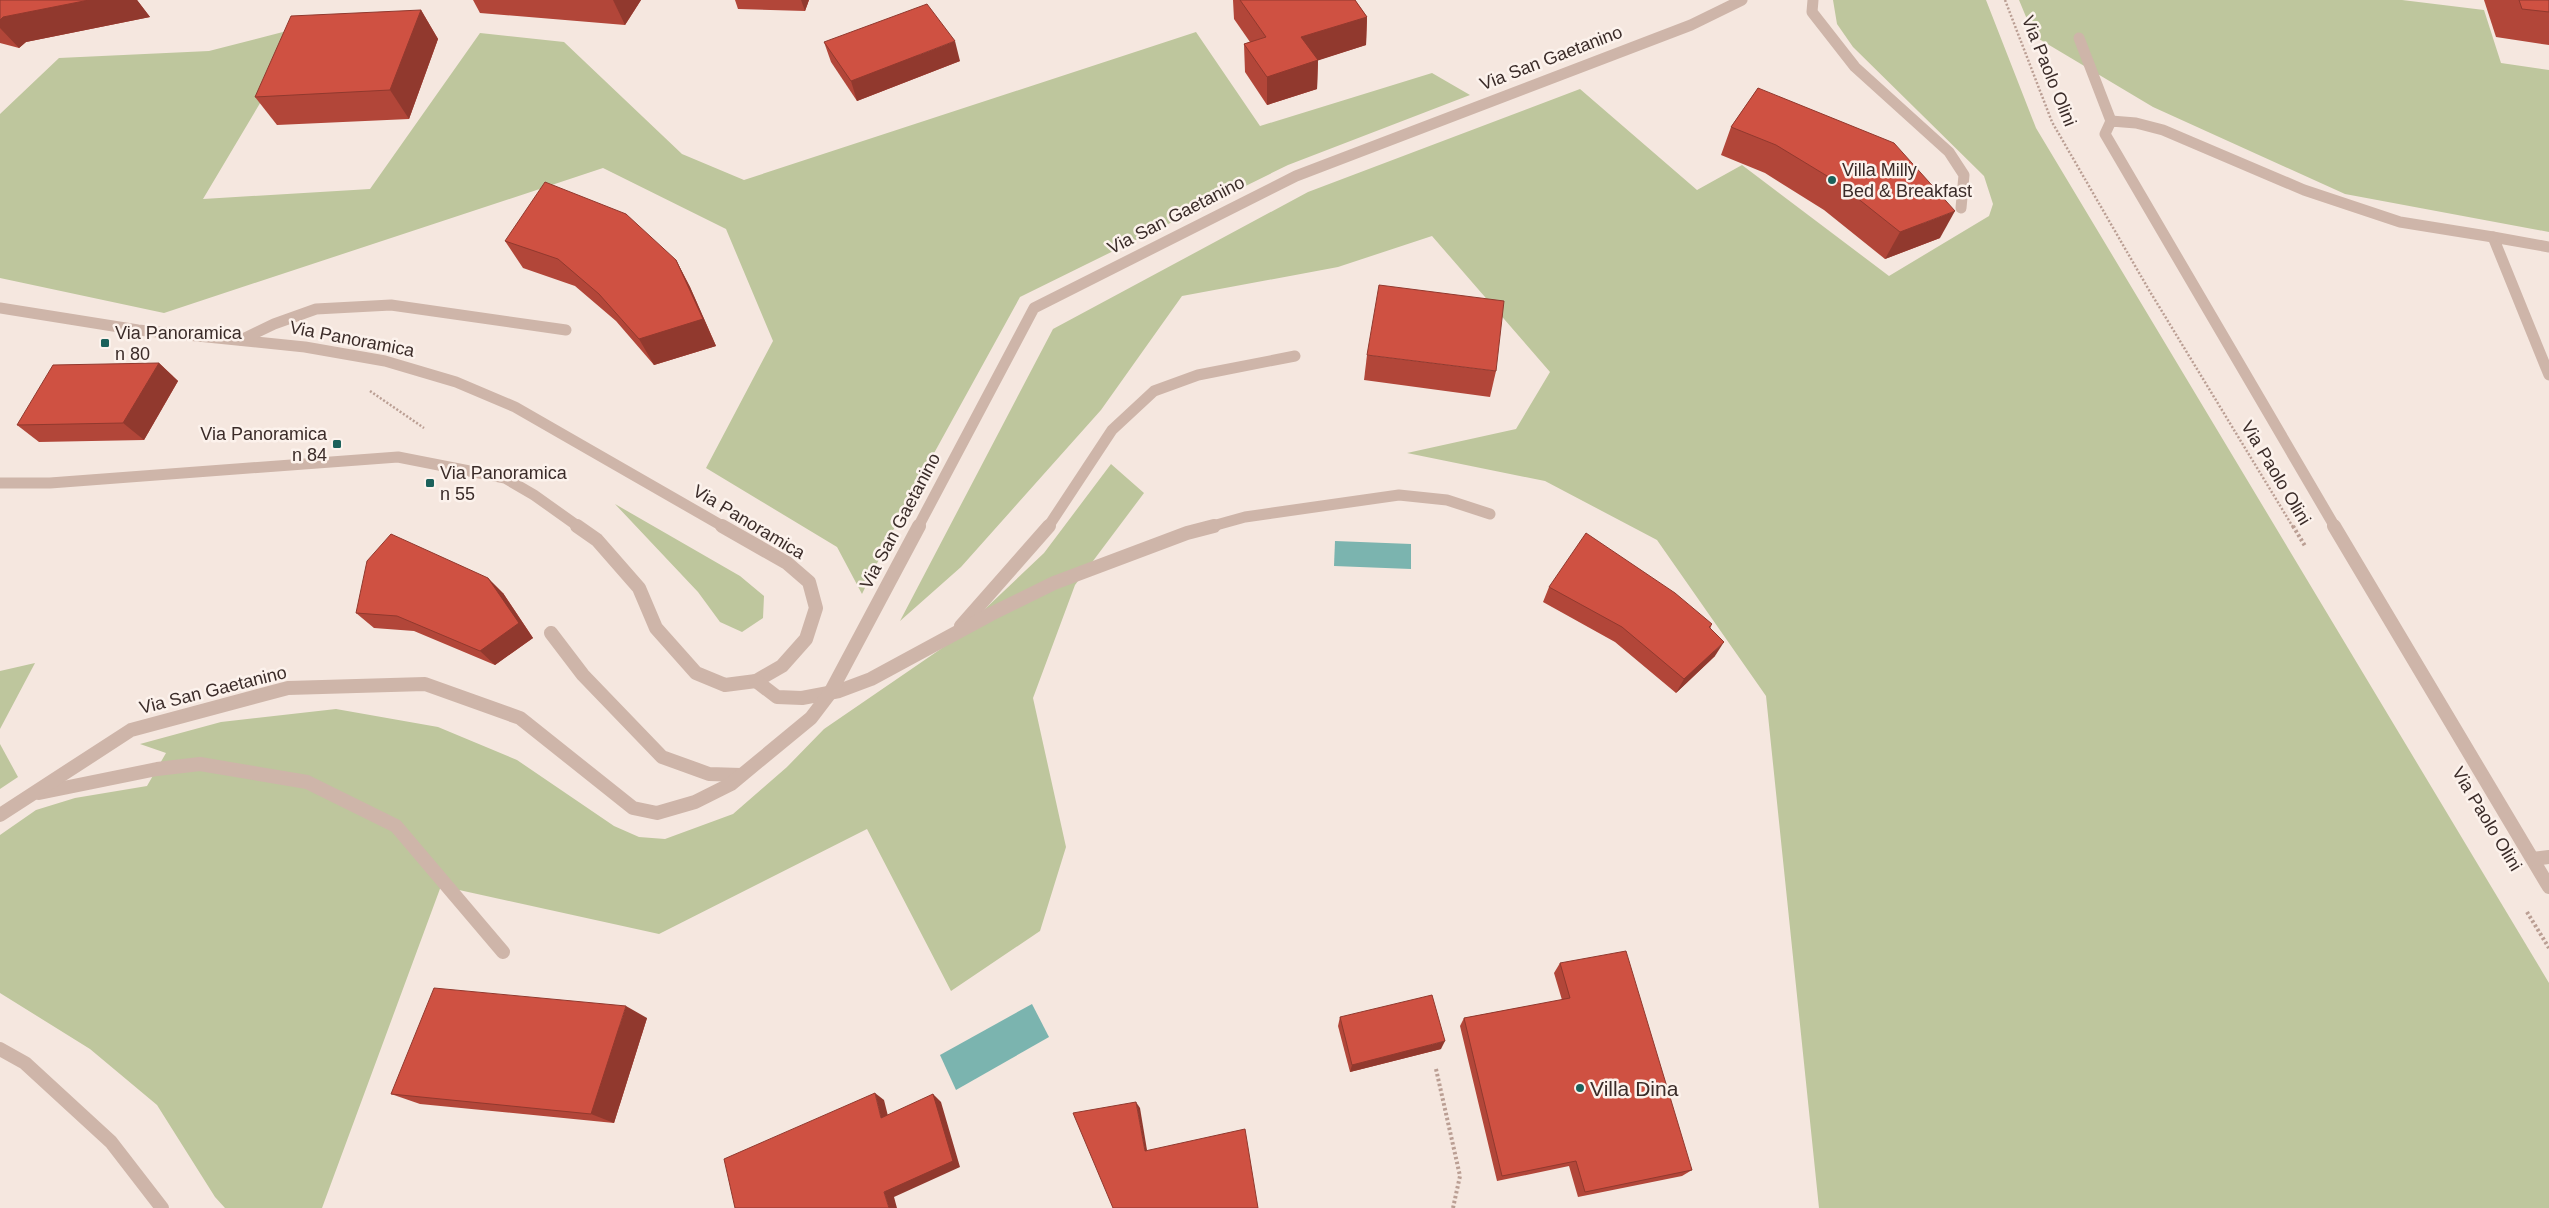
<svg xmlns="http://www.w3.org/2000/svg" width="2549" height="1208" font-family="Arial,sans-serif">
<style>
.green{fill:#bec69d}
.water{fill:#7bb4af}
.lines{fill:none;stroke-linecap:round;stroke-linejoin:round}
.path-far1{stroke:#ba9e93;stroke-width:2.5;stroke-dasharray:2 2;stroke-linecap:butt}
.path{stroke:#ba9e93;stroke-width:4;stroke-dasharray:2.5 2.5;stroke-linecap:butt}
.minor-far1{stroke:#ceb5a9;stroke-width:11}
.minor{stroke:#ceb5a9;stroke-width:14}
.wall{fill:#b24639}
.shaded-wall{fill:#91392e}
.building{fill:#cf5142;stroke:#91392e}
.poi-dot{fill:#1b615b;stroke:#fcf2ec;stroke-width:2}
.labels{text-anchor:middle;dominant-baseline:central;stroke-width:5;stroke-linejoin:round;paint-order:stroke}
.street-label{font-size:18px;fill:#3b2c29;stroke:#fcf2ec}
.poi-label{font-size:18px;fill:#3b2c29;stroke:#fcf2ec;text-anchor:start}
.near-poi-label{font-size:21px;fill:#3b2c29;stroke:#fcf2ec;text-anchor:start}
</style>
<rect width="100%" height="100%" fill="#f5e7df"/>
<!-- green -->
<g class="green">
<path d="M 1833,0 L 1986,0 L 2036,128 L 2549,983 L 2549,1208 L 1819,1208 L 1766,696 L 1657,540 L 1545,481 L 1407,453 L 1516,429 L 1550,372 L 1432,236 L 1338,267 L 1182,296 L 1101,410 L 961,567 L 900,621 L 1053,329 L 1308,192 L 1580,89 L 1697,190 L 1742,165 L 1889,276 L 1989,216 L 1993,204 L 1984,176 L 1853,47 L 1837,24 Z"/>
<path d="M 2019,0 L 2402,0 L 2484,10 L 2501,63 L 2549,70 L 2549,232 L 2345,194 L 2153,107 L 2034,36 Z"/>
<path d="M 306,26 L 203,199 L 370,189 L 480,33 L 564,42 L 682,154 L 744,180 L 1196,32 L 1260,126 L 1432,73 L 1470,95 L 1288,165 L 1020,297 L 906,504 L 862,594 L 837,547 L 706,468 L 773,341 L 726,229 L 603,168 L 164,313 L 0,278 L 0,114 L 59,58 L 209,51 Z"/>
<path d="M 1111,464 L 1144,493 L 1075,585 L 1033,698 L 1066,847 L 1040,931 L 951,991 L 867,829 L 659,934 L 441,886 L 322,1208 L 225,1208 L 215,1197 L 157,1105 L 90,1049 L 0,993 L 0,835 L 36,810 L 75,798 L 147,786 L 166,753 L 140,744 L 221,722 L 336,709 L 438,727 L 517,760 L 614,826 L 639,837 L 665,839 L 733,814 L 787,767 L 824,729 L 948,644 L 1044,553 Z"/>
<path d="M 615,504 L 740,576 L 764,596 L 763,618 L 742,632 L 720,622 L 698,592 Z"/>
<path d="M 35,663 L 0,729 L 0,671 Z"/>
<path d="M 0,744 L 18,777 L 0,789 Z"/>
</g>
<!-- water -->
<g class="water">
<path d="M 1335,541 L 1411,544 L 1411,569 L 1334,566 Z"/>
<path d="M 1032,1004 L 1049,1037 L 956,1090 L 940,1055 Z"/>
</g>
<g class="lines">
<!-- path-far1 -->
<g class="path-far1">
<path d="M 2005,0 L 2052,122 L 2149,290 L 2293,527"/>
<path d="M 370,391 L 424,428"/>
</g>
<!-- path -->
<g class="path">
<path d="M 2293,526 L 2305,546"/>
<path d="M 2527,912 L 2549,948"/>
<path d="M 1436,1069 L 1460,1176 L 1453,1208"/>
</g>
<!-- minor-far1 -->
<g class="minor-far1">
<path d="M 1813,0 L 1812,12 L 1855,67 L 1949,152 L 1964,175 L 1961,208"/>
<path d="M 2079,38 L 2111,121"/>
<path d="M 2549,247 L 2493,237 L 2549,375"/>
<path d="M 0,308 L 138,330 L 305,347 L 385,361 L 456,382 L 515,407 L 724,527"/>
<path d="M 241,340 L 274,324 L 316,309 L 391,305 L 566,330"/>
<path d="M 0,483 L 50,483 L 398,457 L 505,478 L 534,495 L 579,527"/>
<path d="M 918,527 L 1034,308 L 1296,176 L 1691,25 L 1742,0"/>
<path d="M 1048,527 L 1112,430 L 1154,391 L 1198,375 L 1295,356"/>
<path d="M 1209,527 L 1245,517 L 1399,495 L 1447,500 L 1490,514"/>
<path d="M 2335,527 L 2105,134 L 2111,121 L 2136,123 L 2163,130 L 2304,190 L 2400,222 L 2493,237"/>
</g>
<!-- minor -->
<g class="minor">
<path d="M 577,526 L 597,540 L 639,588 L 656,628 L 696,673 L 725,685 L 756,681 L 782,666 L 806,639 L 816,608 L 809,582 L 787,563 L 722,526"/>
<path d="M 2334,526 L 2549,887"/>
<path d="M 961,626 L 1049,526"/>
<path d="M 551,633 L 583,675 L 662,757 L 709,774 L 741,775"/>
<path d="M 756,681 L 777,697 L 802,698 L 839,691 L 871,679 L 991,614 L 1054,583 L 1187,533 L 1214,526"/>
<path d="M 39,793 L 157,769 L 200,764 L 307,782 L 396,826 L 503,952"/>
<path d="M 0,815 L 131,730 L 288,688 L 425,684 L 520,718 L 633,808 L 657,813 L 695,802 L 731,784 L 811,718 L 830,693 L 919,526"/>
<path d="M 2533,859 L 2549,857"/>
<path d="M 0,1049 L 25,1063 L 111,1142 L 162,1208"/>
</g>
</g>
<!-- wall -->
<g class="wall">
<path d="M 0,0 L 137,0 L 150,17 L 26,42 L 19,48 L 0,43 Z"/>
<path d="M 473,0 L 641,0 L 625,25 L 480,13 Z"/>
<path d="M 735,0 L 809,0 L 805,11 L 738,9 Z"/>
<path d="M 1233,0 L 1355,0 L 1367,17 L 1366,45 L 1318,60 L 1317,89 L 1267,105 L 1245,72 L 1244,44 L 1250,42 L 1234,19 Z"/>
<path d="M 2484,0 L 2549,0 L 2549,45 L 2496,37 Z"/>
<path d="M 421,10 L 438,39 L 409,119 L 277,125 L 255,97 Z"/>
<path d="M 824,42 L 960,61 L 857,101 L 831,62 Z"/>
<path d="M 1758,88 L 1940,238 L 1885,259 L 1824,210 L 1765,173 L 1721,155 L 1731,127 Z"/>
<path d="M 505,241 L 676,260 L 690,287 L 716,346 L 654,365 L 616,321 L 575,286 L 523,268 Z"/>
<path d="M 1367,355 L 1496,371 L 1490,397 L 1364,380 Z"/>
<path d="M 159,363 L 178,381 L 144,440 L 39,442 L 17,425 Z"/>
<path d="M 1549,587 L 1712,624 L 1710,629 L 1715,656 L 1676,693 L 1615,642 L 1543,602 Z"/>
<path d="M 503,593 L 533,638 L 495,665 L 414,631 L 374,628 L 356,613 Z"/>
<path d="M 1560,963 L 1692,1170 L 1682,1176 L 1578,1197 L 1569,1166 L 1497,1181 L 1460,1026 L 1464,1018 L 1562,1000 L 1554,973 Z"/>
<path d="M 1340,1017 L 1441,1049 L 1350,1072 L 1338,1026 Z"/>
<path d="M 647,1018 L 614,1123 L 420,1104 L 391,1094 Z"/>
</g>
<!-- shaded-wall -->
<g class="shaded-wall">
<path d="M 89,0 L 137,0 L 150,17 L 26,42 L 19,48 L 0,28 L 0,20 L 3,17 Z"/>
<path d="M 613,0 L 641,0 L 625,25 Z"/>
<path d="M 801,0 L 809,0 L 805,11 Z"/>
<path d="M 421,10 L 438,39 L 409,119 L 390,90 Z"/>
<path d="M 1367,17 L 1366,45 L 1301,66 L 1301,37 Z"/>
<path d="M 955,41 L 960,61 L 857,101 L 851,81 Z"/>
<path d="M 1318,60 L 1317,89 L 1267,105 L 1267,77 Z"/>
<path d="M 1955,211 L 1940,238 L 1885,259 L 1900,232 Z"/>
<path d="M 676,260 L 690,287 L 716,346 L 654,365 L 639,339 Z"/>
<path d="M 159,363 L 178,381 L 144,440 L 123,423 Z"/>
<path d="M 488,578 L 503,593 L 533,638 L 495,665 L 480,651 Z"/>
<path d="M 1724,642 L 1715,656 L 1676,693 L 1684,679 Z"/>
<path d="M 626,1006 L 647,1018 L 614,1123 L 591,1114 Z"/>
<path d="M 1445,1041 L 1441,1049 L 1350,1072 L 1352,1065 Z"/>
<path d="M 875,1093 L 884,1100 L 890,1124 L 881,1118 Z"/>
<path d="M 933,1094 L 941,1102 L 960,1167 L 894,1197 L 897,1208 L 889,1208 L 884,1192 Z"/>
<path d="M 1136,1102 L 1140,1108 L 1148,1156 L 1145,1151 Z"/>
</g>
<!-- building -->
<g class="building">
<path d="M 0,0 L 89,0 L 3,17 L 0,20 Z"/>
<path d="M 1240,0 L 1355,0 L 1367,17 L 1301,37 L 1318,60 L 1267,77 L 1244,44 L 1266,37 Z"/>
<path d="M 2519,0 L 2549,0 L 2549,12 L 2522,9 Z"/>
<path d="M 927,4 L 955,41 L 851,81 L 824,42 Z"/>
<path d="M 421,10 L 390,90 L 255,97 L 291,16 Z"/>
<path d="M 1758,88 L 1894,143 L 1955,211 L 1900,232 L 1837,182 L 1776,145 L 1731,127 Z"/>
<path d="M 545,182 L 626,214 L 676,260 L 703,319 L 639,339 L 599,294 L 558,259 L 505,241 Z"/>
<path d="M 1379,285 L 1504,301 L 1496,371 L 1367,355 Z"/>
<path d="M 159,363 L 123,423 L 17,425 L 53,365 Z"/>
<path d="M 1586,533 L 1675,593 L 1712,624 L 1709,627 L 1724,642 L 1684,679 L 1622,627 L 1549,587 Z"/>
<path d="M 391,534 L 488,578 L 519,623 L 480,651 L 397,616 L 356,613 L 367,561 Z"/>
<path d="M 1626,951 L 1692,1170 L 1585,1192 L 1576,1161 L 1502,1176 L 1464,1018 L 1570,998 L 1560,963 Z"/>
<path d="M 434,988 L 626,1006 L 591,1114 L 391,1094 Z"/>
<path d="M 1432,995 L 1445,1041 L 1352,1065 L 1340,1017 Z"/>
<path d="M 875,1093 L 881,1118 L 933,1094 L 953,1161 L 884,1192 L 889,1208 L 735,1208 L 724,1159 Z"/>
<path d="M 1136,1102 L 1145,1151 L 1245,1129 L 1258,1208 L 1113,1208 L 1073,1113 Z"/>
</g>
<!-- markers -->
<g class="poi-dot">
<circle cx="1832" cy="180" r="5"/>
<rect x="100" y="338" width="10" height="10" rx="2.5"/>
<rect x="332" y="439" width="10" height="10" rx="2.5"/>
<rect x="425" y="478" width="10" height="10" rx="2.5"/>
<circle cx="1580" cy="1088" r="5"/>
</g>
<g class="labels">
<!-- street labels -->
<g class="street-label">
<text transform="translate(1551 58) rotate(-21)">Via San Gaetanino</text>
<text transform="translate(2049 71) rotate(68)">Via Paolo Olini</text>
<text transform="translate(1176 215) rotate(-27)">Via San Gaetanino</text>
<text transform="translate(352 339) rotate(11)">Via Panoramica</text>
<text transform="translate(2276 473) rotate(59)">Via Paolo Olini</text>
<text transform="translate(900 521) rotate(-62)">Via San Gaetanino</text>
<text transform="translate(749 522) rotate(31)">Via Panoramica</text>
<text transform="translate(213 690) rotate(-14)">Via San Gaetanino</text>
<text transform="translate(2487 819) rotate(59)">Via Paolo Olini</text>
</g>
<!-- poi labels -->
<g class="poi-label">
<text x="1842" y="170">Villa Milly<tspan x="1842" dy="21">Bed &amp; Breakfast</tspan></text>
<text x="115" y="333">Via Panoramica<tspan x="115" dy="21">n 80</tspan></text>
<text x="327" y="434" text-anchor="end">Via Panoramica<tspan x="327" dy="21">n 84</tspan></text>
<text x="440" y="473">Via Panoramica<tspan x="440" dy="21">n 55</tspan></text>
</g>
<!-- near-poi labels -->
<g class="near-poi-label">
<text x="1590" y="1088">Villa Dina</text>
</g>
</g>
</svg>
